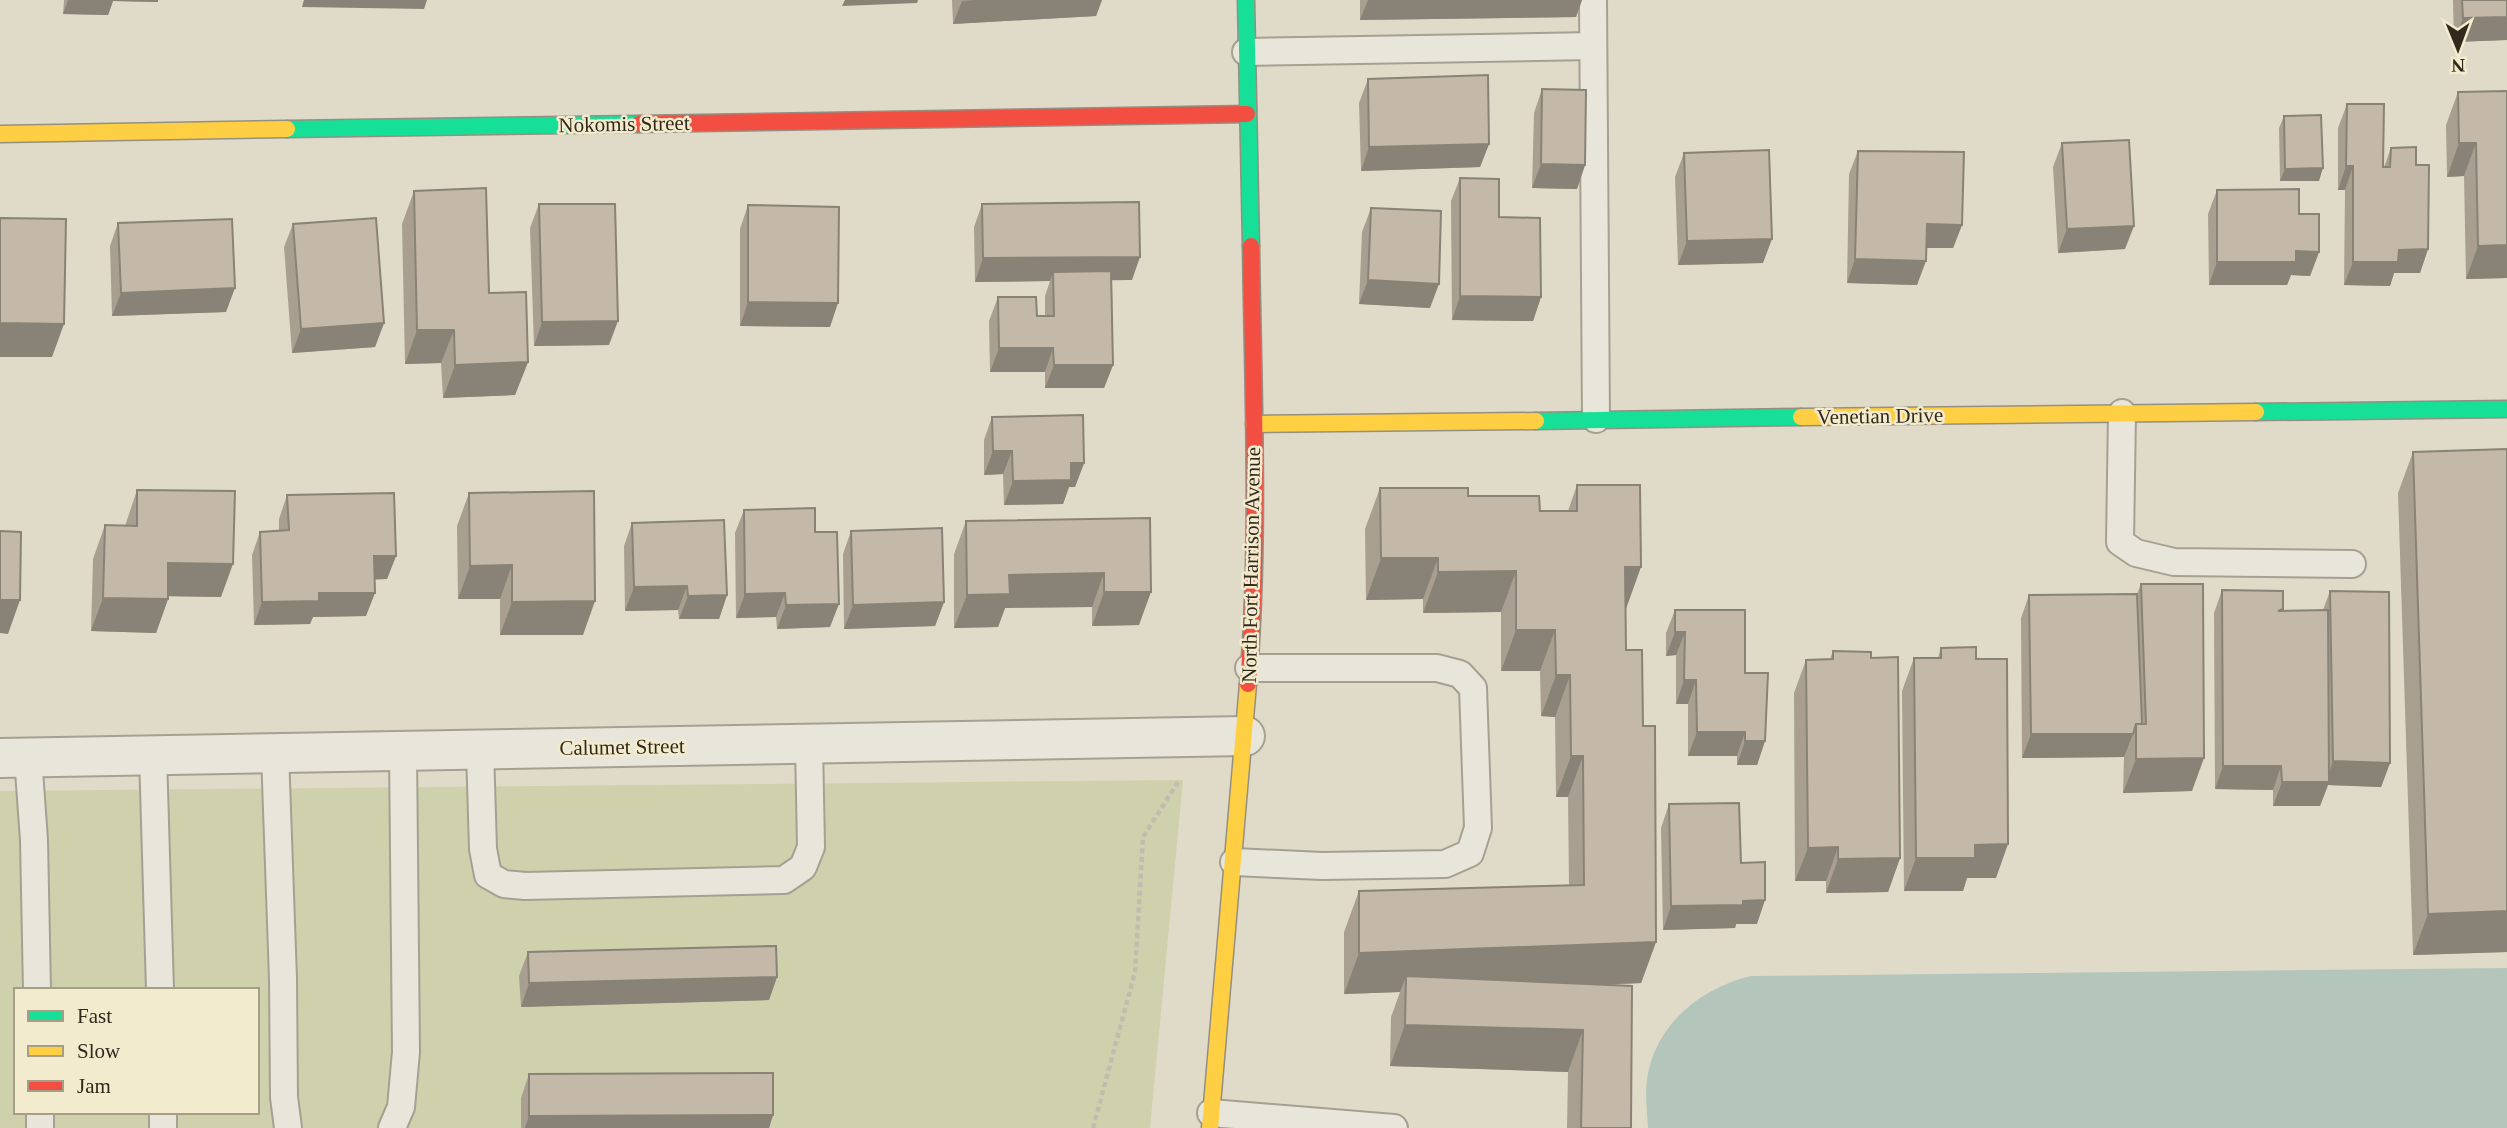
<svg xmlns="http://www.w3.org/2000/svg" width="2507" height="1128" font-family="Georgia,serif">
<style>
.green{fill:#ced1ab;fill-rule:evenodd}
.water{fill:#b4c6bc}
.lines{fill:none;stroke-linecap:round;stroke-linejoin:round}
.lane-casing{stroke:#a5a092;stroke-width:30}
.street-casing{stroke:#a5a092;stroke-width:42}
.fast-casing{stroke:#958f82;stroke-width:19}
.slow-casing{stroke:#958f82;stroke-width:19}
.jam-casing{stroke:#958f82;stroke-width:19}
.path{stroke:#c1bcb1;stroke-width:4.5;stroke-dasharray:5 3.5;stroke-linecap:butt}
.lane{stroke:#e8e5da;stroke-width:26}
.street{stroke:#e8e5da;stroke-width:38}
.fast{stroke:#16e098;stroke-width:16}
.slow{stroke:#ffcf43;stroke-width:16}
.jam{stroke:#f24e42;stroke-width:16}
.wall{fill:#a99f91}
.shaded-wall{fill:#898276}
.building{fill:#c4b9a9;stroke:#898276;stroke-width:2}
.labels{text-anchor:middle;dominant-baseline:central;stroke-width:5;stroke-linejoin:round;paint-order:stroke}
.street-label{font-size:21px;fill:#33281c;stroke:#f3ebcd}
</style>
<rect width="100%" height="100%" fill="#e0dbc8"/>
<!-- green -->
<path class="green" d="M 1183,780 L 1150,1128 L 0,1128 L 0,791 ZM 16,990 L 257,990 L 257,1112 L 16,1112 Z"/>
<!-- water -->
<path class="water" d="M 2507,968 L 2507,1128 L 1648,1128 C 1647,1112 1645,1095 1647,1079 C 1655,1025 1700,988 1751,976 Z"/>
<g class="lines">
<defs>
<g id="lane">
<path d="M 1593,0 L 1596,419"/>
<path d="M 1246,52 L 1593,46"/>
<path d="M 2122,413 L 2120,542 L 2136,553 L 2174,562 L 2352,564"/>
<path d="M 480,750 L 483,849 L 488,875 L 504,884 L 525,886 L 784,880 L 803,867 L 811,847 L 809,744"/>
<path d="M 275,753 L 283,979 L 284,1097 L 288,1128"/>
<path d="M 153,755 L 160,990"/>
<path d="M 28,757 L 34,840 L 37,990"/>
<path d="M 1234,862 L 1322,866 L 1445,864 L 1470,853 L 1478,828 L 1473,688 L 1460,674 L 1437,668 L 1249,668"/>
<path d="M 40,1112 L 40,1128"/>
<path d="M 163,1112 L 163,1128"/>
<path d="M 1211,1113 L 1394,1128"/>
<path d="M 392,1128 L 401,1107 L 406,1052 L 403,751"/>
</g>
<path id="street" d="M 0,758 L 1245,736"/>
<g id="fast">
<path d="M 1246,0 L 1251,246"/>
<path d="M 287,129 L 639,124"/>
<path d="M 2256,412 L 2507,409"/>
<path d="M 1536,421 L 1801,417"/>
</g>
<g id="slow">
<path d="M 0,134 L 287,129"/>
<path d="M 1801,417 L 2256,412"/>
<path d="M 1254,424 L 1536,421"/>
<path d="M 1210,1128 L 1248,684"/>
</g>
<g id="jam">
<path d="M 639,124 L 1247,114"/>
<path d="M 1248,684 C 1260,539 1253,391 1251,246"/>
</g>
</defs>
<!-- lane casing -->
<use href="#lane" class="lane-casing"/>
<!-- street casing -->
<use href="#street" class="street-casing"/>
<!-- fast casing -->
<use href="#fast" class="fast-casing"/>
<!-- slow casing -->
<use href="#slow" class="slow-casing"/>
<!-- jam casing -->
<use href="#jam" class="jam-casing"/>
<!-- path -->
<path class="path" d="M 1093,1128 L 1135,972 L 1143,837 L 1178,782"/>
<!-- lane -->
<use href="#lane" class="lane"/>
<!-- street -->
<use href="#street" class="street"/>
<!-- fast -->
<use href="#fast" class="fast"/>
<!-- slow -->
<use href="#slow" class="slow"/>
<!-- jam -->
<use href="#jam" class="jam"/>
</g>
<!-- wall -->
<g class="wall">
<path d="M 64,0 L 158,0 L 158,2 L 113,1 L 108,15 L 63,14 Z"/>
<path d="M 952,0 L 1102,0 L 1096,16 L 953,24 Z"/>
<path d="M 1360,0 L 1582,0 L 1576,17 L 1360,20 Z"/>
<path d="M 2453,0 L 2507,0 L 2507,40 L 2454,42 Z"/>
<path d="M 1368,79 L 1489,144 L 1480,167 L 1361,171 L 1359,103 Z"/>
<path d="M 1542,89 L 1585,165 L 1577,189 L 1532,188 L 1534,113 Z"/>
<path d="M 2507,91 L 2507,278 L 2466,279 L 2464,176 L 2447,177 L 2446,125 L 2458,92 Z"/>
<path d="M 2347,104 L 2384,167 L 2391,148 L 2416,165 L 2428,249 L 2420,273 L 2394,273 L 2390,286 L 2344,285 L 2345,190 L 2338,190 L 2338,128 Z"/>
<path d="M 2284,116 L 2319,181 L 2280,181 L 2279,128 Z"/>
<path d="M 2062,143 L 2125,249 L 2058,253 L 2053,167 Z"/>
<path d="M 1858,151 L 1962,225 L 1953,248 L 1926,248 L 1917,285 L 1847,283 L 1849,174 Z"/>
<path d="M 1684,153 L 1763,263 L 1678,265 L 1675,177 Z"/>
<path d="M 1460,178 L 1499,217 L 1541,297 L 1533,321 L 1452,320 L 1451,201 Z"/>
<path d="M 2217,190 L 2299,214 L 2319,252 L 2310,276 L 2291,275 L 2287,285 L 2209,285 L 2208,214 Z"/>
<path d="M 414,191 L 489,293 L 528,362 L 515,395 L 443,398 L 441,363 L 405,364 L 402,224 Z"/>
<path d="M 539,204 L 609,345 L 534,346 L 530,228 Z"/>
<path d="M 982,204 L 1132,280 L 1112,280 L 1113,365 L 1104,388 L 1045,388 L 1045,372 L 990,372 L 989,321 L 998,297 L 1037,316 L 1045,316 L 1045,296 L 1050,281 L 975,282 L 974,227 Z"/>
<path d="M 748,205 L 830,327 L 740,326 L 740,229 Z"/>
<path d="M 1371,208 L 1430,308 L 1359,304 L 1362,232 Z"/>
<path d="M 118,223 L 226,312 L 112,316 L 110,246 Z"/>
<path d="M 293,224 L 384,323 L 375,347 L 292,353 L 284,247 Z"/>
<path d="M 992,417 L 1084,463 L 1075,487 L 1069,487 L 1063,504 L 1004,505 L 1003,474 L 984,475 L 984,440 Z"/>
<path d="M 2507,449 L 2507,952 L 2413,955 L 2398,493 L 2413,452 Z"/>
<path d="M 1577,485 L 1626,609 L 1626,650 L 1643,726 L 1656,942 L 1641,983 L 1607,985 L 1631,1128 L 1567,1128 L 1568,1072 L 1390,1066 L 1391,1017 L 1400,992 L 1344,994 L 1344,932 L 1359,891 L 1569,886 L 1568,797 L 1556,797 L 1555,717 L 1541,716 L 1540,671 L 1501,671 L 1501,612 L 1423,613 L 1423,599 L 1366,600 L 1365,529 L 1380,488 L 1468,496 L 1540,511 L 1568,511 Z"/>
<path d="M 137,490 L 221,597 L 168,596 L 168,599 L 156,633 L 91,631 L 93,559 L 105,525 L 125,526 Z"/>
<path d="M 469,493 L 583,635 L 500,635 L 500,599 L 458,599 L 457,526 Z"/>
<path d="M 287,495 L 396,556 L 387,579 L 374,579 L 366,616 L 313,617 L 310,624 L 254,625 L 252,555 L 260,532 L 279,531 L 279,519 Z"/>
<path d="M 744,510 L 815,532 L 830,627 L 777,629 L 776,617 L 736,618 L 735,533 Z"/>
<path d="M 1150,518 L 1139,625 L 1092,626 L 1092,607 L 1005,608 L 998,627 L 954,628 L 954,554 L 966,521 Z"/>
<path d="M 632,523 L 727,595 L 719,619 L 679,619 L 678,610 L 625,611 L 624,546 Z"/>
<path d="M 851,531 L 944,602 L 935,626 L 844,629 L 843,554 Z"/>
<path d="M 2141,584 L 2192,791 L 2123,793 L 2124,757 L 2022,758 L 2021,618 L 2029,595 L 2137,594 Z"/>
<path d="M 2222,590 L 2283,609 L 2282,611 L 2323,610 L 2330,591 L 2390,763 L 2381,787 L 2328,785 L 2320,806 L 2273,806 L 2273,790 L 2215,789 L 2214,613 Z"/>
<path d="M 1675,610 L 1745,673 L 1765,741 L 1757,765 L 1737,765 L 1737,756 L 1688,756 L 1688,704 L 1676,704 L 1676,655 L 1666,656 L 1666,633 Z"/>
<path d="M 1941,648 L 1976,659 L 1996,878 L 1967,878 L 1963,891 L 1904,891 L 1902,691 L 1914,658 L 1938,658 Z"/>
<path d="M 1833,651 L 1871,658 L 1900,858 L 1888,892 L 1826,893 L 1826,881 L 1795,881 L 1794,693 L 1806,660 L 1830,659 Z"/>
<path d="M 1669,804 L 1741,863 L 1757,924 L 1736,924 L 1735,928 L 1663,930 L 1661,828 Z"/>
<path d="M 528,952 L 777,977 L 769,1000 L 521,1007 L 519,976 Z"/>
<path d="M 529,1074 L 773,1115 L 769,1128 L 521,1128 L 521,1098 Z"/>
</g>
<!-- shaded-wall -->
<g class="shaded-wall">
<path d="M 68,0 L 158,0 L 158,2 L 113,1 L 108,15 L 63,14 Z"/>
<path d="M 304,0 L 427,0 L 424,9 L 302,7 Z"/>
<path d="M 845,0 L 918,0 L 917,3 L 842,6 Z"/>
<path d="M 975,0 L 1102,0 L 1096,16 L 953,24 L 962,1 Z"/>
<path d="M 1368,0 L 1582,0 L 1576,17 L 1360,20 Z"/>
<path d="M 2507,17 L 2507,40 L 2454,42 L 2463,18 Z"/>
<path d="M 2459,143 L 2476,143 L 2464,176 L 2447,177 Z"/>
<path d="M 1489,144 L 1480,167 L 1361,171 L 1369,147 Z"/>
<path d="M 1541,164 L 1585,165 L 1577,189 L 1532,188 Z"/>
<path d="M 2346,166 L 2353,166 L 2345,190 L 2338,190 Z"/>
<path d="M 2323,168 L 2319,181 L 2280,181 L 2285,169 Z"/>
<path d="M 1927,224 L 1962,225 L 1953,248 L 1918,248 Z"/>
<path d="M 2134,226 L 2125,249 L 2058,253 L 2067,229 Z"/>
<path d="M 1772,239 L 1763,263 L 1678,265 L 1687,241 Z"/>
<path d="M 2507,245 L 2507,278 L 2466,279 L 2478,246 Z"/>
<path d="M 2428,249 L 2420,273 L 2394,273 L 2390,286 L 2344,285 L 2353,262 L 2399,250 Z"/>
<path d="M 2296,251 L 2319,252 L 2310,276 L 2291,275 L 2287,285 L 2209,285 L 2217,262 Z"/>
<path d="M 1140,257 L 1132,280 L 1054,281 L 1053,272 L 1050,281 L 975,282 L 983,258 Z"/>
<path d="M 1855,259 L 1926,261 L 1917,285 L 1847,283 Z"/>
<path d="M 1368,280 L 1439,284 L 1430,308 L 1359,304 Z"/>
<path d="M 235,288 L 226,312 L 112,316 L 121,293 Z"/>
<path d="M 1460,296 L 1541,297 L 1533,321 L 1452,320 Z"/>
<path d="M 748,302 L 838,303 L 830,327 L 740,326 Z"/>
<path d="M 618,321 L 609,345 L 534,346 L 542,322 Z"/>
<path d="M 0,323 L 64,324 L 52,357 L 0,357 Z"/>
<path d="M 384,323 L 375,347 L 292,353 L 301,329 Z"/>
<path d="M 417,330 L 454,330 L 441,363 L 405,364 Z"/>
<path d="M 999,348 L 1053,348 L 1045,372 L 990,372 Z"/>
<path d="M 528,362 L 515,395 L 443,398 L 455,365 Z"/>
<path d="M 1054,365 L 1113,365 L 1104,388 L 1045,388 Z"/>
<path d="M 993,451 L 1012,451 L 1003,474 L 984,475 Z"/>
<path d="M 1071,463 L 1084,463 L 1075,487 L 1069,487 L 1063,504 L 1004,505 L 1013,481 Z"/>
<path d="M 374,556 L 396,556 L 387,579 L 365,580 Z"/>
<path d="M 1381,558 L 1438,558 L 1423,599 L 1366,600 Z"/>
<path d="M 168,563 L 233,564 L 221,597 L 156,596 Z"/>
<path d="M 512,565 L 500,599 L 458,599 L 470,566 Z"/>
<path d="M 1625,567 L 1641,567 L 1626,609 Z"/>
<path d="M 1516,571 L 1501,612 L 1423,613 L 1438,572 Z"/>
<path d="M 1104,573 L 1092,607 L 1005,608 L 998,627 L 954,628 L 967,595 L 1009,575 Z"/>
<path d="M 687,586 L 678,610 L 625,611 L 634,587 Z"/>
<path d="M 1104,592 L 1151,592 L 1139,625 L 1092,626 Z"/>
<path d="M 319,593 L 375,593 L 366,616 L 313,617 L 310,624 L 254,625 L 262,602 Z"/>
<path d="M 785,593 L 776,617 L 736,618 L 745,594 Z"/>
<path d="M 727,595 L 719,619 L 679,619 L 688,596 Z"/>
<path d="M 103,598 L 168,599 L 156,633 L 91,631 Z"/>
<path d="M 0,600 L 20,600 L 8,634 L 0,633 Z"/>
<path d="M 595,601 L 583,635 L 500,635 L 512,602 Z"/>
<path d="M 944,602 L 935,626 L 844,629 L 853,605 Z"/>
<path d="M 839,604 L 830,627 L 777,629 L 786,605 Z"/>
<path d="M 1516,630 L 1555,630 L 1540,671 L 1501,671 Z"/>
<path d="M 1675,632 L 1685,632 L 1676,655 L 1666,656 Z"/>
<path d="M 1556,675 L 1570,675 L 1555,717 L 1541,716 Z"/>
<path d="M 1684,680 L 1696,680 L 1688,704 L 1676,704 Z"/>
<path d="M 1697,732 L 1745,732 L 1737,756 L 1688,756 Z"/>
<path d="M 2031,734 L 2133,734 L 2124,757 L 2022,758 Z"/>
<path d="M 1745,741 L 1765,741 L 1757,765 L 1737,765 Z"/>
<path d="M 1571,756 L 1583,756 L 1568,797 L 1556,797 Z"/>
<path d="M 2204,758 L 2192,791 L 2123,793 L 2136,759 Z"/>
<path d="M 2333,761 L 2390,763 L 2381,787 L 2328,785 L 2320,806 L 2273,806 L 2282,782 L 2326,782 Z"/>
<path d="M 2223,766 L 2281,766 L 2273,790 L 2215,789 Z"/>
<path d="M 2008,844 L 1996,878 L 1967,878 L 1963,891 L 1904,891 L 1916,858 L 1975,845 Z"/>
<path d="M 1838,847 L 1826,881 L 1795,881 L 1808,848 Z"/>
<path d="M 1900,858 L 1888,892 L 1826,893 L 1838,859 Z"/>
<path d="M 1765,900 L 1757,924 L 1736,924 L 1735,928 L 1663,930 L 1671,906 L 1743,901 Z"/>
<path d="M 2507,911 L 2507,952 L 2413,955 L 2428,914 Z"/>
<path d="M 1656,942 L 1641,983 L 1406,992 L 1406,976 L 1400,992 L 1344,994 L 1359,953 Z"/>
<path d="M 777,977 L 769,1000 L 521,1007 L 529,983 Z"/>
<path d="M 1405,1025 L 1583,1030 L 1568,1072 L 1390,1066 Z"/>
<path d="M 773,1115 L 769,1128 L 525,1128 L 529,1116 Z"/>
</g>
<!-- building -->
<g class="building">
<path d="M 2462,0 L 2507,0 L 2507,17 L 2463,18 Z"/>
<path d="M 1488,75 L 1489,144 L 1369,147 L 1368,79 Z"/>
<path d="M 1542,89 L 1586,90 L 1585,165 L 1541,164 Z"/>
<path d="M 2507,91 L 2507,245 L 2478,246 L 2476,143 L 2459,143 L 2458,92 Z"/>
<path d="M 2347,104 L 2384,104 L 2383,167 L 2390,167 L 2391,148 L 2416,147 L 2416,165 L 2429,165 L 2428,249 L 2399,250 L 2398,262 L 2353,262 L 2353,166 L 2346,166 Z"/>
<path d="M 2321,115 L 2323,168 L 2285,169 L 2284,116 Z"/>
<path d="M 2129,140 L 2134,226 L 2067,229 L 2062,143 Z"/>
<path d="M 1769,150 L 1772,239 L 1687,241 L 1684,153 Z"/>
<path d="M 1858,151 L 1964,152 L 1962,225 L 1927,224 L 1926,261 L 1855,259 Z"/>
<path d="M 1460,178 L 1499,179 L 1499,217 L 1540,218 L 1541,297 L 1460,296 Z"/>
<path d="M 486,188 L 489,293 L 526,292 L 528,362 L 455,365 L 454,330 L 417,330 L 414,191 Z"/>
<path d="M 2299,189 L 2299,214 L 2319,214 L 2319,252 L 2296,251 L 2296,262 L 2217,262 L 2217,190 Z"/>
<path d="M 1139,202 L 1140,257 L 983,258 L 982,204 Z"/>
<path d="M 539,204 L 615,204 L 618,321 L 542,322 Z"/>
<path d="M 748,205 L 839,207 L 838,303 L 748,302 Z"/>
<path d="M 1371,208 L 1441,211 L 1439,284 L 1368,280 Z"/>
<path d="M 0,218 L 66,219 L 64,324 L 0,323 Z"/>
<path d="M 376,218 L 384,323 L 301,329 L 293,224 Z"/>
<path d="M 232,219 L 235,288 L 121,293 L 118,223 Z"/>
<path d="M 1111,271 L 1113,365 L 1054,365 L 1053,348 L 999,348 L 998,297 L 1036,297 L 1037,316 L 1054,316 L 1053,272 Z"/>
<path d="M 1083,415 L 1084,463 L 1071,463 L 1071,480 L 1013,481 L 1012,451 L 993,451 L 992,417 Z"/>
<path d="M 2507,449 L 2507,911 L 2428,914 L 2413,452 Z"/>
<path d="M 1577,485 L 1640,485 L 1641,567 L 1625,567 L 1626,650 L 1642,650 L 1643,726 L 1655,726 L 1656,942 L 1359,953 L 1359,891 L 1584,885 L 1583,756 L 1571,756 L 1570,675 L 1556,675 L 1555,630 L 1516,630 L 1516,571 L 1438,572 L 1438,558 L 1381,558 L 1380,488 L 1468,488 L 1468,496 L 1539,496 L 1540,511 L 1577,511 Z"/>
<path d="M 137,490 L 235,491 L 233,564 L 168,563 L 168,599 L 103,598 L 105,525 L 137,526 Z"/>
<path d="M 594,491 L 595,601 L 512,602 L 512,565 L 470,566 L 469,493 Z"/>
<path d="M 394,493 L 396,556 L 374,556 L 375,593 L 319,593 L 319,601 L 262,602 L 260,532 L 289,530 L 287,495 Z"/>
<path d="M 815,508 L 815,532 L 837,532 L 839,604 L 786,605 L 785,593 L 745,594 L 744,510 Z"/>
<path d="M 1150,518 L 1151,592 L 1104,592 L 1104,573 L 1009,575 L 1010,594 L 967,595 L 966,521 Z"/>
<path d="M 724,520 L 727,595 L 688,596 L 687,586 L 634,587 L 632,523 Z"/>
<path d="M 942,528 L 944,602 L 853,605 L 851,531 Z"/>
<path d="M 0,531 L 21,532 L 20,600 L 0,600 Z"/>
<path d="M 2141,584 L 2203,584 L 2204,758 L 2136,759 L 2136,724 L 2146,724 Z"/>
<path d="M 2222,590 L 2283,591 L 2283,609 L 2278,611 L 2328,610 L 2329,782 L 2282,782 L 2281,766 L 2223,766 Z"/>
<path d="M 2330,591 L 2389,592 L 2390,763 L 2333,761 Z"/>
<path d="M 2137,594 L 2142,724 L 2136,724 L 2133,734 L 2031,734 L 2029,595 Z"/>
<path d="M 1675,610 L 1745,610 L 1745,673 L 1768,673 L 1765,741 L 1745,741 L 1745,732 L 1697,732 L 1696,680 L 1684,680 L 1685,632 L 1675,632 Z"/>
<path d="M 1976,647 L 1976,659 L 2007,659 L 2008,844 L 1975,845 L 1975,858 L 1916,858 L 1914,658 L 1941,658 L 1941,648 Z"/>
<path d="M 1833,651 L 1871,652 L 1871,658 L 1898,657 L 1900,858 L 1838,859 L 1838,847 L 1808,848 L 1806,660 L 1833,659 Z"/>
<path d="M 1739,803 L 1741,863 L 1765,862 L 1765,900 L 1743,901 L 1743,905 L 1671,906 L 1669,804 Z"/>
<path d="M 776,946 L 777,977 L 529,983 L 528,952 Z"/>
<path d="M 1406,976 L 1632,986 L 1631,1128 L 1581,1128 L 1583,1030 L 1405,1025 Z"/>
<path d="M 773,1073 L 773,1115 L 529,1116 L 529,1074 Z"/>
</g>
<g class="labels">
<!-- street labels -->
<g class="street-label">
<text transform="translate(624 124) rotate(-1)">Nokomis Street</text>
<text transform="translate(1880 416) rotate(-1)">Venetian Drive</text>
<text transform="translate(1251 565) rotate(-89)">North Fort Harrison Avenue</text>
<text transform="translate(622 747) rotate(-1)">Calumet Street</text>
</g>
</g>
<!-- legend -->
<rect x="14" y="988" width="245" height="126" fill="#f3ebcd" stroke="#a69d86" stroke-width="2"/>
<rect x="28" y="1011" width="35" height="10" fill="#16e098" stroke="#a69d86" stroke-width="2"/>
<text x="77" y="1023" font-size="21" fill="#33281c">Fast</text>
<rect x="28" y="1046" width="35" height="10" fill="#ffcf43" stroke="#a69d86" stroke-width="2"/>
<text x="77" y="1058" font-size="21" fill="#33281c">Slow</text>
<rect x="28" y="1081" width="35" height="10" fill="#f24e42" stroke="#a69d86" stroke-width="2"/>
<text x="77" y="1093" font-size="21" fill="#33281c">Jam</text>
<!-- north arrow -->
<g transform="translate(2458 49) rotate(179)" stroke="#f3ebcd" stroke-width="5" paint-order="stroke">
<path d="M0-5L12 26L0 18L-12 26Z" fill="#33281c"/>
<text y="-10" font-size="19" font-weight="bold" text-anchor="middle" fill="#33281c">N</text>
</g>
</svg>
